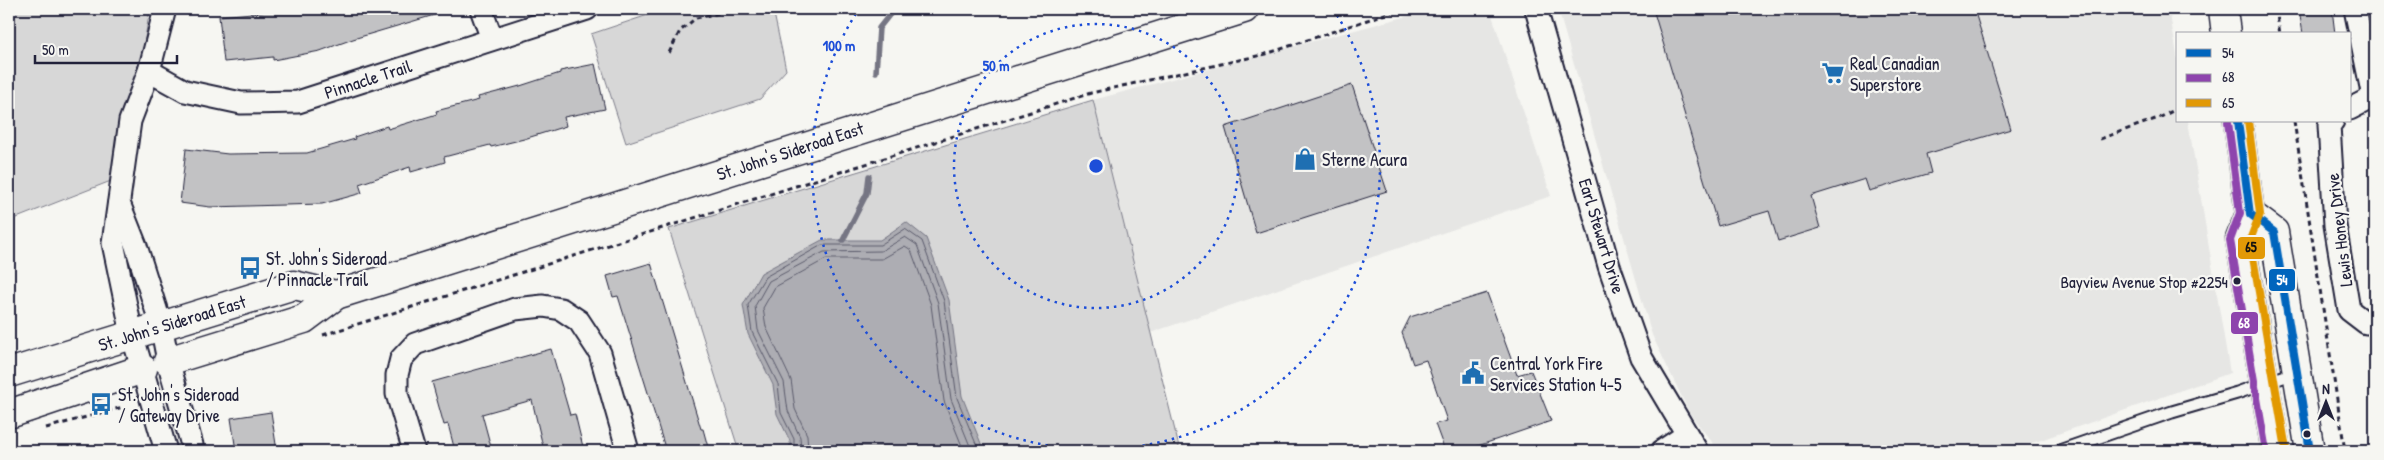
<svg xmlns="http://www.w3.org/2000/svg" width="2384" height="460" font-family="'Patrick Hand',sans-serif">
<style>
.built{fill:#e6e6e4}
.green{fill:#d7d7d7;stroke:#7c7c89}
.water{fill:#adadb3;stroke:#757583}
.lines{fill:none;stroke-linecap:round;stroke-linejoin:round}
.shore{stroke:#5a5a6b;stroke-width:1}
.stream{stroke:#757583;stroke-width:5.5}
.building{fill:#c2c2c4;stroke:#22223b}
.lane-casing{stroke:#22223b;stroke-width:15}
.street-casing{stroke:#22223b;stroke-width:25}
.primary-casing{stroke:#22223b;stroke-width:31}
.path{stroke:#22223b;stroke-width:3;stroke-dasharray:5 4;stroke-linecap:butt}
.lane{stroke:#f6f6f2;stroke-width:11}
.street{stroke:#f6f6f2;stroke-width:21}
.primary{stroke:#f6f6f2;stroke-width:28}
.bus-1-casing{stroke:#f6f6f2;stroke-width:11}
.bus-2-casing{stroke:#f6f6f2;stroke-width:11}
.bus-3-casing{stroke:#f6f6f2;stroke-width:11}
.bus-1{stroke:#0065bd;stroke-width:8}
.bus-2{stroke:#8e44ad;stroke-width:8}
.bus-3{stroke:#e29906;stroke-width:8}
.ring{fill:none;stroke:#1d4ed8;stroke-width:2.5;stroke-dasharray:2.5 5}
.bus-dot{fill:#22223b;stroke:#f6f6f2;stroke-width:2}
.labels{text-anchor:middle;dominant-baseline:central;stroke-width:4.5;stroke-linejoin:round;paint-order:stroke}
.bus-label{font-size:17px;fill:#22223b;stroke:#f6f6f2;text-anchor:end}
.poi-label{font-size:18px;fill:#22223b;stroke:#f6f6f2;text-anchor:start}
.street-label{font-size:18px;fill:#22223b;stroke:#f6f6f2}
.centre{fill:#1d4ed8;stroke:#f6f6f2;stroke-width:2.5}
.ring-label{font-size:15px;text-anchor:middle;font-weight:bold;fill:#1d4ed8;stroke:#f6f6f2;stroke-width:4.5;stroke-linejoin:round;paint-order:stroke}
.line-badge{stroke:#f6f6f2;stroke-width:2}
.badge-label{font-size:14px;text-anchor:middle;font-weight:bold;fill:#fff}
.pale-badge-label{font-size:14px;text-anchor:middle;font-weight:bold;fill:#111}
</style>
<rect width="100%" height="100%" fill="#f6f6f2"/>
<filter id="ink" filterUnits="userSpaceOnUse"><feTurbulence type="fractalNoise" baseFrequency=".02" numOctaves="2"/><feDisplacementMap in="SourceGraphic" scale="10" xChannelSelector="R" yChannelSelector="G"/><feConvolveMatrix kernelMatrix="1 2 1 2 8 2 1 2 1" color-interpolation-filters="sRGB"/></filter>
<g filter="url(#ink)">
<!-- built -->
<g class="built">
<path d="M 1434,9 L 1490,9 L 1551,196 L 1150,333 L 1093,100 Z"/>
<path d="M 1558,9 L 2169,9 L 2178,61 L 2178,121 L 2188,121 L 2230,373 L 2010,451 L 1719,451 L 1690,414 L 1652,335 Z"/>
</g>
<!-- green -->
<g class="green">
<path d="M 9,9 L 150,9 L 121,177 L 9,221 Z"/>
<path d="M 666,9 L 773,9 L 786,70 L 760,99 L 626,143 L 591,34 Z"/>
<path d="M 1093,100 L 1180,451 L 739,451 L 669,229 Z"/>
</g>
<!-- water -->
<path class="water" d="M 906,222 L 926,238 L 949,300 L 962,396 L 984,451 L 790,451 L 790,441 L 777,414 L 773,385 L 748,334 L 743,305 L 761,273 L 822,240 L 880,240 Z"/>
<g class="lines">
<!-- shore -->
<g class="shore">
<path d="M 794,451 L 794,439 L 781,413 L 778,384 L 752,332 L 748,305 L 765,277 L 822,245 L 880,245 L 905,229 L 922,241 L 944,301 L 957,398 L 979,451"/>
<path d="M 801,451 L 800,437 L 788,411 L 784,382 L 758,330 L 755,306 L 769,281 L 824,252 L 881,251 L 905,237 L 917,245 L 938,303 L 951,399 L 972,451"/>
<path d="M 808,451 L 807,435 L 795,409 L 791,380 L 766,327 L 763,308 L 775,287 L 826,259 L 882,259 L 905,246 L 911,250 L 931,305 L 944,401 L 964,451"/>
</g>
<!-- stream -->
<g class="stream">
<path d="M 876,72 L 879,28 L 894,9"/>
<path d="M 843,240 L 867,193 L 869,176"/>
</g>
</g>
<!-- building -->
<g class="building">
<path d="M 262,9 L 441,9 L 441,13 L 353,39 L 320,51 L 273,60 L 273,57 L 224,62 L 219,16 L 263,12 Z"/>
<path d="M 1653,9 L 1974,9 L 2011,129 L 1926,154 L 1931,173 L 1869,191 L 1865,179 L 1811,196 L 1820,228 L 1778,241 L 1769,211 L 1718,226 Z"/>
<path d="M 2299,9 L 2332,9 L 2335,34 L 2303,34 Z"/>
<path d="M 595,64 L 605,109 L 564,117 L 566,126 L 524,139 L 491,147 L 490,145 L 444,157 L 445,162 L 411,172 L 410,167 L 359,184 L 362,193 L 322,204 L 210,207 L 180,203 L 186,149 L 228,154 L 307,153 L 355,139 L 354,137 L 387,126 L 388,129 L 437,114 L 436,111 L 479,100 L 478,97 L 520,86 L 560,73 L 560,71 Z"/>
<path d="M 1352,85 L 1387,191 L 1256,233 L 1225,127 Z"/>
<path d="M 651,263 L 701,429 L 703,429 L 709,451 L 666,451 L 618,296 L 613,297 L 607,276 Z"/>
<path d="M 1487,293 L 1517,375 L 1531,371 L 1551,421 L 1463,451 L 1445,451 L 1435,424 L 1447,421 L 1426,360 L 1413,364 L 1402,333 L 1410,317 Z"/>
<path d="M 551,349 L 570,415 L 575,414 L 584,451 L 544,451 L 532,400 L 482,414 L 492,451 L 455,451 L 448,424 L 444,425 L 432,382 Z"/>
<path d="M 271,412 L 277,451 L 236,451 L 231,418 Z"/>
</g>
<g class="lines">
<defs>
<path id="lane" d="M 2059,451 L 2172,412 L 2237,393 L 2297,372"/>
<g id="street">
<path d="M 165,9 L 149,71 L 185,91 L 241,103 L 298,102 L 587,9"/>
<path d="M 481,9 L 492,39"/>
<path d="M 1536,9 L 1609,266 L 1641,357 L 1697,451"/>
<path d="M 2355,9 L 2373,97"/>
<path d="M 149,71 L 130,121 L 113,243 L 132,334 L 166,451"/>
<path d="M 2350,109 L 2375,96"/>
<path d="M 2333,121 L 2329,125 L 2335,225 L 2349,310 L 2366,323 L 2375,322"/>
<path d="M 119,203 L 136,246 L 161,325 L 168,361 L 192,445 L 191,451"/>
<path d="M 414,451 L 397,394 L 397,375 L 401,359 L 415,344 L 515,309 L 543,306 L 561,309 L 579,321 L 600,353 L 628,451"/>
<path d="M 1662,451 L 1686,435"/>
</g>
<g id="primary">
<path d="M 2223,9 L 2226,34"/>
<path d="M 2238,121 L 2250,214 L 2240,239 L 2276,451"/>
<path d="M 2250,214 L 2274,232 L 2310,451"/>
<path d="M 168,361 L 304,319 L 336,295 L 1244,9"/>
<path d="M 9,373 L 294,285 L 336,295"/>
<path d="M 9,412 L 12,413 L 143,369"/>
</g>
</defs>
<!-- lane casing -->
<use href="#lane" class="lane-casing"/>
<!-- street casing -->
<use href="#street" class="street-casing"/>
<!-- primary casing -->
<use href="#primary" class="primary-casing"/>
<!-- path -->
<g class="path">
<path d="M 2276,9 L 2280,34"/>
<path d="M 669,53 L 680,31 L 696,18 L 738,9"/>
<path d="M 2294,121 L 2345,451"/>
<path d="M 2100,139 L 2161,117 L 2178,108"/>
<path d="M 323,335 L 1091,93 L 1266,54 L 1400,9"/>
<path d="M 46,428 L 123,407"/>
</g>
<!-- lane -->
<use href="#lane" class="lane"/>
<!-- street -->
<use href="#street" class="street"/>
<!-- primary -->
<use href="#primary" class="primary"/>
<defs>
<path id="bus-1" d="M 2238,121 L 2250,214 L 2274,232 L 2310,451"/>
<path id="bus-2" d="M 2228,122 L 2240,213 L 2230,240 L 2266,451"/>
<path id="bus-3" d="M 2248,121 L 2260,214 L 2250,240 L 2286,449"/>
</defs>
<!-- bus-1 casing -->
<use href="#bus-1" class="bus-1-casing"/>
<!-- bus-2 casing -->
<use href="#bus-2" class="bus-2-casing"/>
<!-- bus-3 casing -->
<use href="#bus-3" class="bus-3-casing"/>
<!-- bus-1 -->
<use href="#bus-1" class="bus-1"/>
<!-- bus-2 -->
<use href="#bus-2" class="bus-2"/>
<!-- bus-3 -->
<use href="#bus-3" class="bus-3"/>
</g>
</g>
<!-- distance rings -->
<g class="ring">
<circle cx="1096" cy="166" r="142"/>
<path d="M1333 9A284 284 0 1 1 859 9"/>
</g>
<!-- icons -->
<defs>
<symbol id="supermarket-bare" viewBox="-9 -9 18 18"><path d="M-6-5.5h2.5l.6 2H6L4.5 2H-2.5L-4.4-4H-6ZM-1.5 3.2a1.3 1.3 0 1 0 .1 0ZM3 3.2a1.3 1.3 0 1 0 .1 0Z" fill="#1f6fb2" stroke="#f6f6f2" stroke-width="2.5" paint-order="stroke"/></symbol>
<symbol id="shop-bare" viewBox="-9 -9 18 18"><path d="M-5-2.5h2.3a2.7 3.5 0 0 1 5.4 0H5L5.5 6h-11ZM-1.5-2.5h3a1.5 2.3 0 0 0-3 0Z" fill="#1f6fb2" stroke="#f6f6f2" stroke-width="2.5" paint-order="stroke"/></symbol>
<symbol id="bus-bare" viewBox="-9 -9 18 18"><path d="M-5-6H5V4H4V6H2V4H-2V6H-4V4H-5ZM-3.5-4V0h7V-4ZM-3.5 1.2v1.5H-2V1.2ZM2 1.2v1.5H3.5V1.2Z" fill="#1f6fb2" stroke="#f6f6f2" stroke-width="2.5" paint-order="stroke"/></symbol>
<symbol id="civic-bare" viewBox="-9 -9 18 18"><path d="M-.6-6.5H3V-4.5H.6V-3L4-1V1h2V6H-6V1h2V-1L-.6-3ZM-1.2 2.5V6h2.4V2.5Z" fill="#1f6fb2" stroke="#f6f6f2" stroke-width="2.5" paint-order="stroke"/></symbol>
</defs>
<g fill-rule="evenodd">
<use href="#supermarket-bare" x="1817" y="57" width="32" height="32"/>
<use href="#shop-bare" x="1289" y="143" width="32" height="32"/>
<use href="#bus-bare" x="234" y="252" width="32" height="32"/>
<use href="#civic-bare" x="1457" y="357" width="32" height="32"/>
<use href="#bus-bare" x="85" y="388" width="32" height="32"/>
</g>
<!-- markers -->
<g class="bus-dot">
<circle cx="2237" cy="281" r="4.5"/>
<circle cx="2307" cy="434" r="4.5"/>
</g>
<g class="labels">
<!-- bus labels -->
<g class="bus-label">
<text x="2228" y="281">Bayview Avenue Stop #2254</text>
</g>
<!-- poi labels -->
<g class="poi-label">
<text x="1850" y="63">Real Canadian<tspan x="1850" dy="21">Superstore</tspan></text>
<text x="1322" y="159">Sterne Acura</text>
<text x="266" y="258">St. John's Sideroad<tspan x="266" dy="21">/ Pinnacle Trail</tspan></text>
<text x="1490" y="363">Central York Fire<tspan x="1490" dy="21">Services Station 4-5</tspan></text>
<text x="118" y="394">St. John's Sideroad<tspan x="118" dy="21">/ Gateway Drive</tspan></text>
</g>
<!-- street labels -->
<g class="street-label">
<text transform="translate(368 79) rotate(-18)">Pinnacle Trail</text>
<text transform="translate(790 151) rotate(-18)">St. John's Sideroad East</text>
<text transform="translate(2339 230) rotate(-97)">Lewis Honey Drive</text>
<text transform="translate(1602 236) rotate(73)">Earl Stewart Drive</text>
<text transform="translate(172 323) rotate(-17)">St. John's Sideroad East</text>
</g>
</g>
<circle cx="1096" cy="166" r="8" class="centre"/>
<g class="ring-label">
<text x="839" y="51">100 m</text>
<text x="996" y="71">50 m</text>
</g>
<g class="line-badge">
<rect x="2237" y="236" width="29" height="24" rx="5" fill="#e29906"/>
<rect x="2268" y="268" width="28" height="24" rx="5" fill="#0065bd"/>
<rect x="2230" y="311" width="29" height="24" rx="5" fill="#8e44ad"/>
</g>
<g class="badge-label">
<text x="2282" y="285">54</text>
<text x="2244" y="328">68</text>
</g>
<g class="pale-badge-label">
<text x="2251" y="252">65</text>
</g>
<!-- margin -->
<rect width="2384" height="460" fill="none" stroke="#f6f6f2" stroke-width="30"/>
<rect x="15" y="15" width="2354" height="430" fill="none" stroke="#22223b" stroke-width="2" filter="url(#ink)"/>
<!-- legend -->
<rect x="2176" y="32" width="175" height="90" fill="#f6f6f2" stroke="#a1a1a9"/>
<rect x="2186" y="49" width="25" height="8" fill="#0065bd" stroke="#a1a1a9"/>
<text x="2222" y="58" font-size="15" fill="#22223b">54</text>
<rect x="2186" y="74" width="25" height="8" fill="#8e44ad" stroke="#a1a1a9"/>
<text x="2222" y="82" font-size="15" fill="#22223b">68</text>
<rect x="2186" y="99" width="25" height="8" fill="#e29906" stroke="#a1a1a9"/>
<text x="2222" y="108" font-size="15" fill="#22223b">65</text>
<!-- north arrow -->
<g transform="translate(2326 402)" stroke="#f6f6f2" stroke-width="4" paint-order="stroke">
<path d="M0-4L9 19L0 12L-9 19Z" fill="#22223b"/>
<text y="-8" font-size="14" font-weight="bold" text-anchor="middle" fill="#22223b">N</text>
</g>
<!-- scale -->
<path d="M35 55v8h142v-8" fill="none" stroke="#22223b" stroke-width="2.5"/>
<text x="42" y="55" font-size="15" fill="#22223b" stroke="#f6f6f2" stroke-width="4" paint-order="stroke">50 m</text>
</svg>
